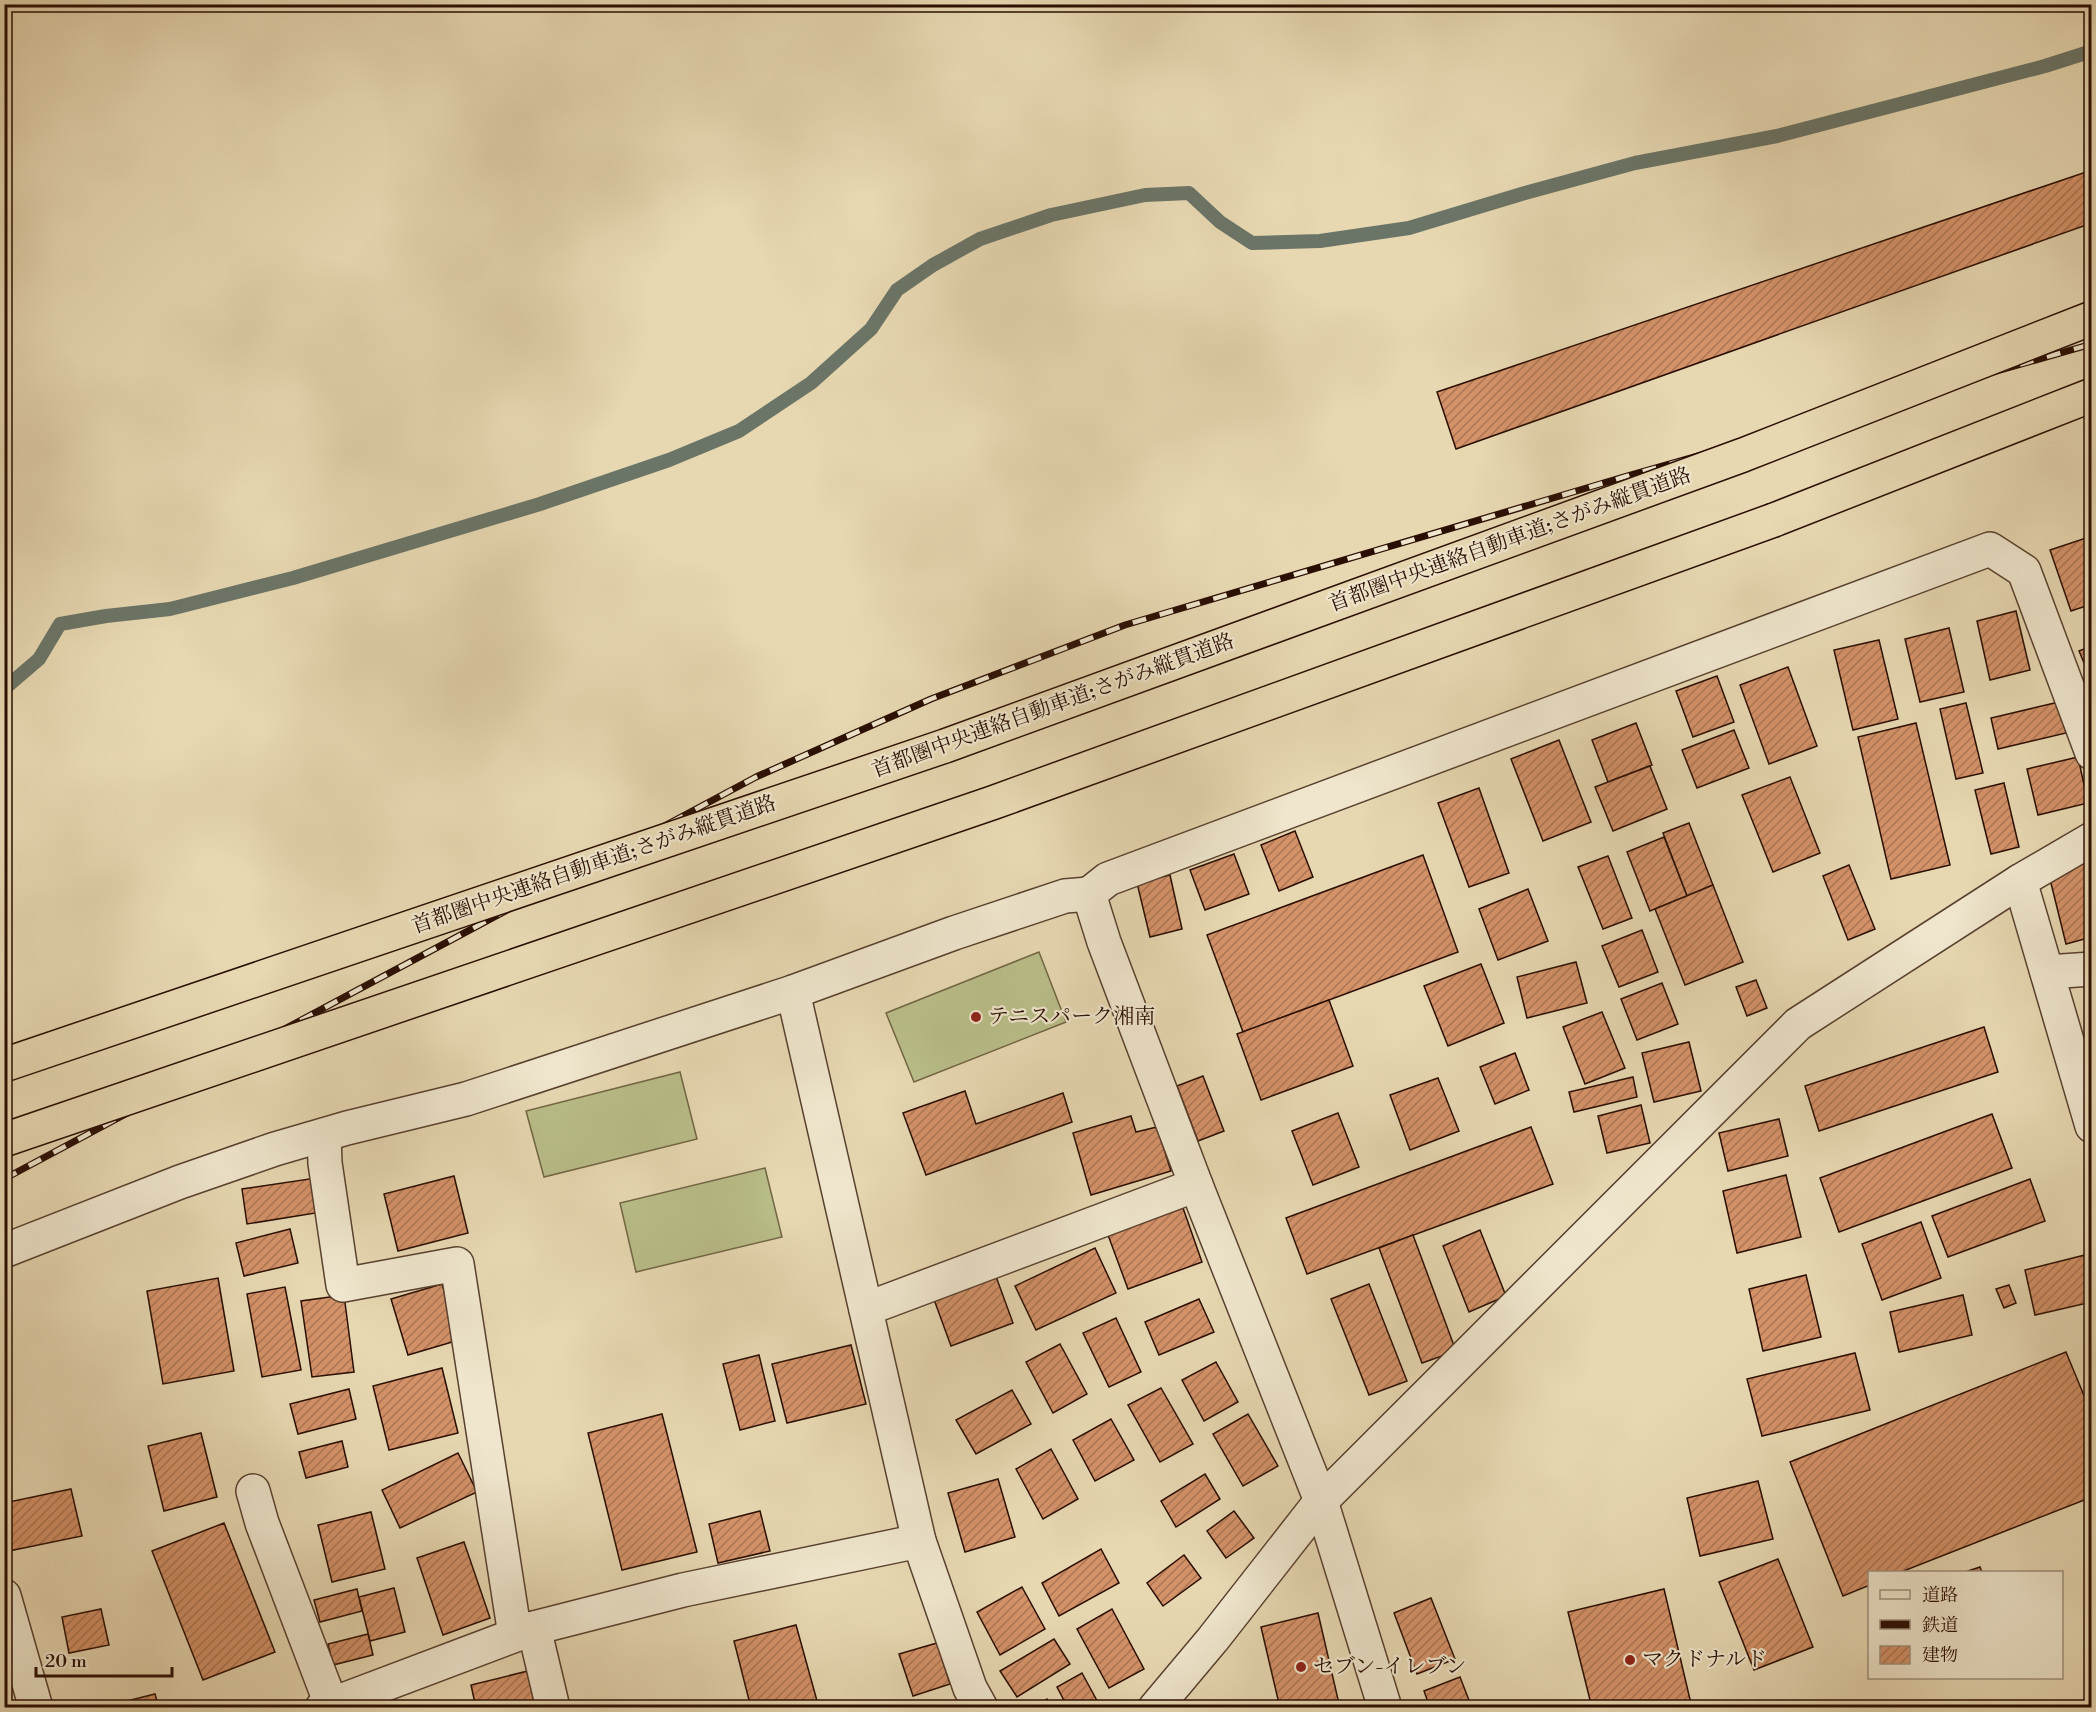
<svg xmlns="http://www.w3.org/2000/svg" width="2096" height="1712" font-family="'Libre Bodoni','Noto Serif JP',serif">
<style>
.grass{fill:#b9be89;stroke:#726646;stroke-width:1.5}
.lines{fill:none;stroke-linecap:round;stroke-linejoin:round}
.stream{stroke:#6b7567;stroke-width:14}
.building{fill:url(#building-hatch);stroke:#2a0e03;stroke-width:1.5}
.minor-casing{stroke:#59402f;stroke-width:36}
.highway-casing{stroke:#2a0e03;stroke-width:36}
.minor{stroke:#efe6cd;stroke-width:33}
.highway{stroke:#e7d8b2;stroke-width:33}
.rail-casing{stroke:#2a0e03;stroke-width:7}
.rail{stroke:#efe6cd;stroke-width:4.5;stroke-dasharray:14;stroke-linecap:butt}
.highway-bridge-casing{stroke:#2a0e03;stroke-width:36;stroke-linecap:butt}
.highway-bridge{stroke:#e7d8b2;stroke-width:33}
.poi-dot{fill:#8f2418;stroke:#efe6cd;stroke-width:2}
.labels{text-anchor:middle;dominant-baseline:central;stroke-width:4.5;stroke-linejoin:round;paint-order:stroke}
.street-label{font-size:21px;fill:#2a0e03;stroke:#efe6cd}
.poi-label{font-size:21px;fill:#2a0e03;stroke:#efe6cd;text-anchor:start}
</style>
<defs>
<pattern id="building-hatch" width="6" height="6" patternUnits="userSpaceOnUse" patternTransform="scale(1.5)"><rect width="6" height="6" fill="#d49269"/><path d="M-1 1l2-2M0 6l6-6M5 7l2-2" fill="none" stroke="#ac7654"/></pattern>
</defs>
<rect width="100%" height="100%" fill="#e7d8b2"/>
<filter id="stains"><feTurbulence type="fractalNoise" baseFrequency=".00333" numOctaves="4"/><feColorMatrix values="0 0 0 0 .2 0 0 0 0 .09 0 0 0 0 .02 0 0 0 .5 -.17"/></filter>
<radialGradient id="worn" r=".72"><stop offset=".6" stop-color="#630" stop-opacity="0"/><stop offset="1" stop-color="#630" stop-opacity=".3"/></radialGradient>
<!-- grass -->
<g class="grass">
<path d="M 1039,952 L 1066,1022 L 914,1082 L 886,1013 Z"/>
<path d="M 680,1072 L 697,1139 L 544,1177 L 526,1111 Z"/>
<path d="M 765,1168 L 782,1237 L 636,1272 L 620,1203 Z"/>
</g>
<g class="lines">
<!-- stream -->
<path class="stream" d="M 4,689 L 39,659 L 60,624 L 106,616 L 170,609 L 293,578 L 540,504 L 669,460 L 739,431 L 811,383 L 871,329 L 897,290 L 933,265 L 980,239 L 1051,215 L 1145,195 L 1189,193 L 1220,222 L 1252,243 L 1320,241 L 1409,228 L 1525,193 L 1635,163 L 1777,136 L 2045,66 L 2092,51"/>
</g>
<!-- building -->
<g class="building">
<path d="M 2092,170 L 2092,223 L 1456,449 L 1437,392 Z"/>
<path d="M 2092,536 L 2092,604 L 2071,611 L 2050,550 Z"/>
<path d="M 2016,611 L 2030,670 L 1990,680 L 1977,621 Z"/>
<path d="M 1949,628 L 1964,692 L 1920,702 L 1905,639 Z"/>
<path d="M 1879,640 L 1898,719 L 1853,730 L 1834,650 Z"/>
<path d="M 2092,646 L 2092,682 L 2079,651 Z"/>
<path d="M 1788,667 L 1817,746 L 1769,764 L 1740,685 Z"/>
<path d="M 1717,676 L 1734,722 L 1693,737 L 1676,691 Z"/>
<path d="M 2059,702 L 2066,733 L 1998,749 L 1991,718 Z"/>
<path d="M 1966,703 L 1983,773 L 1956,779 L 1940,709 Z"/>
<path d="M 1636,723 L 1652,765 L 1608,782 L 1592,740 Z"/>
<path d="M 1916,723 L 1950,865 L 1891,879 L 1858,737 Z"/>
<path d="M 1734,730 L 1749,768 L 1697,788 L 1682,750 Z"/>
<path d="M 1559,740 L 1591,822 L 1543,841 L 1511,759 Z"/>
<path d="M 2078,757 L 2088,803 L 2038,815 L 2027,769 Z"/>
<path d="M 1650,766 L 1667,809 L 1613,831 L 1595,787 Z"/>
<path d="M 1790,777 L 1820,853 L 1773,872 L 1742,795 Z"/>
<path d="M 2004,783 L 2019,847 L 1991,854 L 1975,790 Z"/>
<path d="M 1479,788 L 1509,873 L 1469,887 L 1438,803 Z"/>
<path d="M 1689,823 L 1713,885 L 1687,896 L 1663,833 Z"/>
<path d="M 1295,831 L 1313,877 L 1279,891 L 1261,845 Z"/>
<path d="M 1664,837 L 1687,896 L 1650,911 L 1627,852 Z"/>
<path d="M 1234,854 L 1249,894 L 1205,910 L 1190,870 Z"/>
<path d="M 1423,855 L 1458,952 L 1243,1032 L 1207,935 Z"/>
<path d="M 1608,856 L 1632,918 L 1603,929 L 1578,867 Z"/>
<path d="M 2092,861 L 2092,937 L 2066,944 L 2048,871 Z"/>
<path d="M 1849,865 L 1875,929 L 1848,940 L 1823,876 Z"/>
<path d="M 1170,875 L 1182,929 L 1150,937 L 1137,883 Z"/>
<path d="M 1713,885 L 1743,962 L 1685,985 L 1655,909 Z"/>
<path d="M 1528,889 L 1548,941 L 1498,960 L 1479,909 Z"/>
<path d="M 1642,930 L 1658,972 L 1619,987 L 1602,946 Z"/>
<path d="M 1576,962 L 1587,1003 L 1527,1018 L 1517,977 Z"/>
<path d="M 1481,964 L 1504,1023 L 1448,1046 L 1424,986 Z"/>
<path d="M 1756,980 L 1767,1008 L 1747,1016 L 1736,987 Z"/>
<path d="M 1662,983 L 1678,1024 L 1637,1040 L 1621,999 Z"/>
<path d="M 1329,1000 L 1353,1066 L 1261,1100 L 1237,1034 Z"/>
<path d="M 1602,1012 L 1625,1068 L 1585,1084 L 1563,1027 Z"/>
<path d="M 1984,1027 L 1998,1072 L 1819,1131 L 1805,1086 Z"/>
<path d="M 1689,1042 L 1701,1091 L 1654,1102 L 1642,1053 Z"/>
<path d="M 1515,1053 L 1529,1090 L 1495,1104 L 1480,1067 Z"/>
<path d="M 1203,1076 L 1224,1131 L 1198,1141 L 1177,1086 Z"/>
<path d="M 1633,1077 L 1637,1097 L 1574,1112 L 1569,1092 Z"/>
<path d="M 1438,1078 L 1459,1131 L 1410,1150 L 1390,1095 Z"/>
<path d="M 965,1091 L 976,1124 L 1063,1093 L 1072,1122 L 926,1175 L 903,1113 Z"/>
<path d="M 1641,1105 L 1650,1143 L 1607,1153 L 1598,1116 Z"/>
<path d="M 1338,1113 L 1359,1167 L 1313,1185 L 1292,1131 Z"/>
<path d="M 1992,1114 L 2012,1168 L 1839,1232 L 1820,1178 Z"/>
<path d="M 1131,1116 L 1136,1132 L 1157,1127 L 1171,1171 L 1091,1195 L 1073,1133 Z"/>
<path d="M 1779,1119 L 1788,1156 L 1728,1171 L 1719,1133 Z"/>
<path d="M 1531,1127 L 1553,1184 L 1307,1274 L 1286,1218 Z"/>
<path d="M 1786,1175 L 1801,1237 L 1737,1253 L 1723,1191 Z"/>
<path d="M 454,1176 L 468,1233 L 398,1251 L 384,1194 Z"/>
<path d="M 316,1178 L 322,1212 L 247,1224 L 242,1189 Z"/>
<path d="M 2030,1179 L 2045,1221 L 1948,1257 L 1932,1216 Z"/>
<path d="M 1183,1208 L 1202,1262 L 1128,1289 L 1108,1235 Z"/>
<path d="M 1921,1222 L 1941,1278 L 1882,1300 L 1862,1244 Z"/>
<path d="M 290,1229 L 298,1263 L 244,1276 L 236,1243 Z"/>
<path d="M 1480,1230 L 1506,1296 L 1469,1312 L 1443,1246 Z"/>
<path d="M 1413,1235 L 1456,1351 L 1422,1363 L 1379,1248 Z"/>
<path d="M 1095,1248 L 1116,1293 L 1036,1330 L 1015,1286 Z"/>
<path d="M 2085,1255 L 2092,1282 L 2092,1302 L 2035,1315 L 2025,1270 Z"/>
<path d="M 994,1271 L 1013,1323 L 951,1346 L 932,1294 Z"/>
<path d="M 1806,1275 L 1821,1337 L 1763,1351 L 1749,1289 Z"/>
<path d="M 218,1278 L 234,1371 L 163,1384 L 147,1291 Z"/>
<path d="M 442,1284 L 459,1340 L 408,1355 L 391,1299 Z"/>
<path d="M 1369,1284 L 1407,1381 L 1369,1395 L 1331,1299 Z"/>
<path d="M 2009,1285 L 2016,1303 L 2004,1308 L 1996,1289 Z"/>
<path d="M 285,1287 L 301,1370 L 262,1377 L 247,1294 Z"/>
<path d="M 344,1295 L 354,1372 L 312,1377 L 301,1301 Z"/>
<path d="M 1963,1295 L 1972,1335 L 1899,1352 L 1890,1312 Z"/>
<path d="M 1199,1299 L 1214,1332 L 1159,1355 L 1145,1322 Z"/>
<path d="M 1116,1318 L 1141,1372 L 1109,1387 L 1083,1333 Z"/>
<path d="M 1060,1344 L 1087,1394 L 1053,1413 L 1026,1362 Z"/>
<path d="M 851,1345 L 866,1404 L 787,1423 L 772,1364 Z"/>
<path d="M 2066,1352 L 2092,1415 L 2092,1497 L 1901,1572 L 1870,1572 L 1870,1585 L 1843,1596 L 1790,1462 Z"/>
<path d="M 1855,1353 L 1870,1410 L 1762,1436 L 1747,1379 Z"/>
<path d="M 759,1355 L 775,1421 L 740,1430 L 723,1364 Z"/>
<path d="M 1216,1362 L 1238,1402 L 1204,1421 L 1182,1380 Z"/>
<path d="M 442,1368 L 458,1433 L 389,1450 L 373,1386 Z"/>
<path d="M 1161,1388 L 1193,1444 L 1160,1462 L 1128,1405 Z"/>
<path d="M 349,1389 L 356,1419 L 298,1434 L 290,1404 Z"/>
<path d="M 1012,1390 L 1031,1424 L 976,1454 L 956,1420 Z"/>
<path d="M 662,1414 L 697,1552 L 622,1570 L 588,1433 Z"/>
<path d="M 1248,1414 L 1278,1466 L 1243,1486 L 1213,1434 Z"/>
<path d="M 1111,1419 L 1134,1460 L 1095,1481 L 1073,1440 Z"/>
<path d="M 201,1433 L 217,1497 L 164,1511 L 148,1446 Z"/>
<path d="M 342,1441 L 348,1467 L 306,1478 L 299,1452 Z"/>
<path d="M 1051,1449 L 1078,1499 L 1043,1519 L 1016,1469 Z"/>
<path d="M 458,1453 L 477,1492 L 400,1528 L 382,1490 Z"/>
<path d="M 1205,1474 L 1220,1499 L 1176,1527 L 1161,1501 Z"/>
<path d="M 998,1479 L 1015,1537 L 965,1552 L 948,1493 Z"/>
<path d="M 1758,1481 L 1773,1539 L 1700,1556 L 1687,1498 Z"/>
<path d="M 71,1489 L 82,1536 L 4,1552 L 4,1503 Z"/>
<path d="M 760,1511 L 770,1551 L 718,1563 L 709,1524 Z"/>
<path d="M 1234,1511 L 1254,1538 L 1226,1558 L 1207,1531 Z"/>
<path d="M 371,1512 L 385,1569 L 332,1582 L 318,1525 Z"/>
<path d="M 224,1523 L 275,1652 L 203,1680 L 152,1551 Z"/>
<path d="M 464,1542 L 490,1618 L 443,1635 L 417,1558 Z"/>
<path d="M 1101,1549 L 1119,1583 L 1059,1616 L 1042,1583 Z"/>
<path d="M 1184,1555 L 1201,1578 L 1163,1606 L 1147,1583 Z"/>
<path d="M 1778,1559 L 1813,1647 L 1754,1670 L 1719,1582 Z"/>
<path d="M 1980,1567 L 1982,1572 L 1965,1572 Z"/>
<path d="M 1022,1587 L 1045,1629 L 1000,1655 L 977,1612 Z"/>
<path d="M 394,1588 L 405,1632 L 370,1641 L 359,1597 Z"/>
<path d="M 357,1589 L 362,1611 L 320,1622 L 314,1600 Z"/>
<path d="M 1664,1589 L 1692,1708 L 1592,1708 L 1568,1612 Z"/>
<path d="M 1431,1598 L 1455,1659 L 1417,1674 L 1394,1613 Z"/>
<path d="M 101,1609 L 109,1645 L 69,1653 L 62,1617 Z"/>
<path d="M 1112,1609 L 1144,1669 L 1109,1688 L 1077,1629 Z"/>
<path d="M 1318,1613 L 1340,1708 L 1280,1708 L 1261,1627 Z"/>
<path d="M 796,1625 L 819,1708 L 751,1708 L 734,1641 Z"/>
<path d="M 368,1634 L 373,1655 L 333,1665 L 328,1644 Z"/>
<path d="M 1054,1639 L 1070,1664 L 1017,1697 L 1000,1671 Z"/>
<path d="M 937,1643 L 950,1684 L 913,1696 L 899,1654 Z"/>
<path d="M 536,1669 L 545,1708 L 476,1708 L 471,1685 Z"/>
<path d="M 1082,1673 L 1101,1708 L 1068,1708 L 1057,1687 Z"/>
<path d="M 1460,1677 L 1472,1708 L 1430,1708 L 1424,1691 Z"/>
<path d="M 155,1694 L 159,1708 L 99,1708 Z"/>
<path d="M 1047,1699 L 1052,1708 L 1033,1708 Z"/>
</g>
<g class="lines">
<defs>
<g id="minor">
<path d="M 2020,881 L 2092,1126"/>
<path d="M 2047,972 L 2092,969"/>
<path d="M 793,992 L 919,1541 L 970,1688 L 981,1708"/>
<path d="M 324,1135 L 325,1163 L 343,1285 L 457,1264 L 515,1635"/>
<path d="M 4,1251 L 180,1182 L 275,1149 L 347,1128 L 466,1099 L 793,992 L 954,933 L 1065,896 L 1089,894"/>
<path d="M 866,1309 L 1196,1185"/>
<path d="M 253,1491 L 262,1523 L 331,1704"/>
<path d="M 4,1596 L 36,1708"/>
<path d="M 534,1628 L 553,1708"/>
<path d="M 322,1708 L 534,1628 L 683,1590 L 919,1541"/>
<path d="M 1155,1708 L 1213,1639 L 1321,1501 L 1798,1024 L 2020,881 L 2092,839"/>
<path d="M 1385,1708 L 1321,1501 L 1196,1185 L 1104,942 L 1089,894 L 1108,879 L 1990,549 L 2024,571 L 2092,753"/>
</g>
<path id="highway" d="M 1774,520 L 2092,395"/>
</defs>
<!-- minor casing -->
<use href="#minor" class="minor-casing"/>
<!-- highway casing -->
<use href="#highway" class="highway-casing"/>
<!-- minor -->
<use href="#minor" class="minor"/>
<!-- highway -->
<use href="#highway" class="highway"/>
<defs>
<path id="rail" d="M 4,1179 L 756,777 L 931,699 L 1125,625 L 1627,476 L 2092,344"/>
</defs>
<!-- rail casing -->
<use href="#rail" class="rail-casing"/>
<!-- rail -->
<use href="#rail" class="rail"/>
<defs>
<g id="highway-bridge">
<path d="M 4,1065 L 945,746 L 1743,455 L 2092,318"/>
<path d="M 4,1140 L 992,803 L 1774,520"/>
</g>
</defs>
<!-- highway-bridge casing -->
<use href="#highway-bridge" class="highway-bridge-casing"/>
<!-- highway-bridge -->
<use href="#highway-bridge" class="highway-bridge"/>
</g>
<!-- markers -->
<g class="poi-dot">
<circle cx="976" cy="1017" r="6"/>
<circle cx="1630" cy="1660" r="6"/>
<circle cx="1301" cy="1667" r="6"/>
</g>
<g class="labels">
<!-- street labels -->
<g class="street-label">
<text transform="translate(1510 540) rotate(-20)">首都圏中央連絡自動車道;さがみ縦貫道路</text>
<text transform="translate(1053 706) rotate(-20)">首都圏中央連絡自動車道;さがみ縦貫道路</text>
<text transform="translate(594 865) rotate(-19)">首都圏中央連絡自動車道;さがみ縦貫道路</text>
</g>
<!-- poi labels -->
<g class="poi-label">
<text x="988" y="1017">テニスパーク湘南</text>
<text x="1642" y="1660">マクドナルド</text>
<text x="1313" y="1667">セブン-イレブン</text>
</g>
</g>
<!-- margin -->
<rect width="2096" height="1712" fill="none" stroke="#e7d8b2" stroke-width="24"/>
<rect x="6" y="6" width="2084" height="1700" fill="none" stroke="#2a0e03" stroke-width="3"/>
<rect x="12" y="12" width="2072" height="1688" fill="none" stroke="#2a0e03" stroke-width="1.5"/>
<!-- legend -->
<rect x="1868" y="1571" width="195" height="108" fill="#efe6cd" stroke="#a0907c" stroke-width="1.5"/>
<rect x="1880" y="1590" width="30" height="9" fill="#efe6cd" stroke="#a0907c" stroke-width="1.5"/>
<text x="1922" y="1601" font-size="18" fill="#2a0e03">道路</text>
<rect x="1880" y="1620" width="30" height="9" fill="#2a0e03" stroke="#a0907c" stroke-width="1.5"/>
<text x="1922" y="1631" font-size="18" fill="#2a0e03">鉄道</text>
<rect x="1880" y="1646" width="30" height="18" fill="url(#building-hatch)" stroke="#a0907c" stroke-width="1.5"/>
<text x="1922" y="1661" font-size="18" fill="#2a0e03">建物</text>
<!-- scale -->
<path d="M36 1667v9h136v-9" fill="none" stroke="#2a0e03" stroke-width="3"/>
<text x="45" y="1667" font-size="18" fill="#2a0e03" stroke="#efe6cd" stroke-width="4.5" paint-order="stroke">20 m</text>
<rect width="100%" height="100%" filter="url(#stains)"/>
<rect width="100%" height="100%" fill="url(#worn)"/>
</svg>
